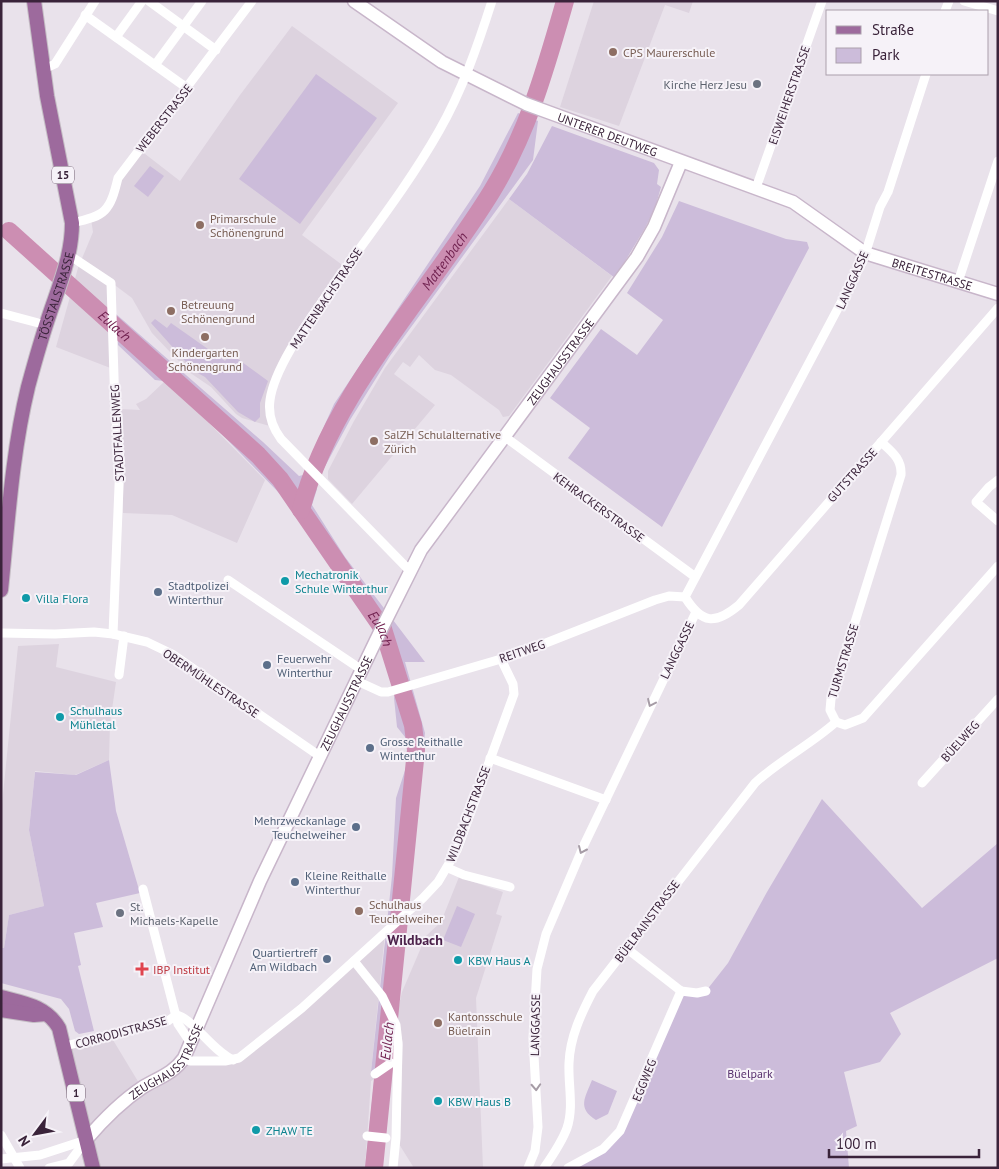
<svg xmlns="http://www.w3.org/2000/svg" width="999" height="1169" font-family="'PT Sans',sans-serif">
<style>
.built{fill:#ddd3df}
.green{fill:#ccbcda}
.lines{fill:none;stroke-linecap:round;stroke-linejoin:round}
.river{stroke:#cc8eb2;stroke-width:18}
.secondary-casing{stroke:#c8b6ca;stroke-width:15}
.primary-casing{stroke:#c4bdc4;stroke-width:16}
.street{stroke:#fff;stroke-width:9}
.secondary{stroke:#fff;stroke-width:12}
.primary{stroke:#9d6a9d;stroke-width:14}
.oneway{stroke:#a69ca6}
.education-dot{fill:#8d6e63;stroke:#f6f2f8;stroke-width:2}
.worship-dot{fill:#6b7280;stroke:#f6f2f8;stroke-width:2}
.culture-dot{fill:#0f9aa8;stroke:#f6f2f8;stroke-width:2}
.service-dot{fill:#5c6f8a;stroke:#f6f2f8;stroke-width:2}
.health-dot{fill:#e0444e;stroke:#f6f2f8;stroke-width:2}
.labels{text-anchor:middle;dominant-baseline:central;stroke-width:4;stroke-linejoin:round;paint-order:stroke}
.shield{fill:#f6f2f8;stroke:#726173;stroke-width:1}
.shield-label{font-size:11px;font-weight:bold;fill:#3a233a}
.education-label{font-size:12px;fill:#785e54;stroke:#f6f2f8;text-anchor:start}
.worship-label{font-size:12px;fill:#5b616d;stroke:#f6f2f8;text-anchor:end}
.street-label{font-size:12px;fill:#3a233a;stroke:#f6f2f8}
.culture-label{font-size:12px;fill:#0d838f;stroke:#f6f2f8;text-anchor:start}
.service-label{font-size:12px;fill:#4e5e75;stroke:#f6f2f8;text-anchor:start}
.health-label{font-size:12px;fill:#be3a42;stroke:#f6f2f8;text-anchor:start}
.park-label{font-size:12px;fill:#58316e;stroke:#f6f2f8}
.water-label{font-size:14px;font-style:italic;fill:#712250;stroke:#f6f2f8}
.neighbourhood-label{font-size:14px;font-weight:bold;fill:#4b214a;stroke:#f6f2f8}
</style>
<rect width="100%" height="100%" fill="#e9e2eb"/>
<!-- built -->
<g class="built">
<path d="M 594,1 L 693,1 L 689,13 L 665,5 L 619,126 L 560,107 Z"/>
<path d="M 292,26 L 398,103 L 302,235 L 345,267 L 305,327 L 274,385 L 273,427 L 242,418 L 236,414 L 211,387 L 189,372 L 152,333 L 132,298 L 112,283 L 113,369 L 56,347 L 78,268 L 93,232 L 91,219 L 100,215 L 118,178 L 140,150 L 180,181 L 240,95 Z"/>
<path d="M 509,199 L 612,276 L 509,416 L 503,417 L 499,410 L 451,375 L 435,370 L 419,355 L 410,367 L 403,362 L 394,374 L 435,405 L 352,504 L 328,479 L 328,471 L 354,421 L 385,368 Z"/>
<path d="M 164,382 L 200,414 L 265,480 L 237,543 L 172,515 L 123,513 L 123,463 L 120,409 L 140,410 L 136,404 L 146,399 Z"/>
<path d="M 59,644 L 56,667 L 116,682 L 110,723 L 109,760 L 75,775 L 35,771 L 29,830 L 44,906 L 9,915 L 4,948 L 1,948 L 1,814 L 18,646 Z"/>
<path d="M 459,877 L 503,892 L 496,914 L 502,916 L 476,998 L 483,1168 L 414,1168 L 399,1144 L 403,1045 L 397,1014 L 402,992 L 426,936 L 441,922 Z"/>
<path d="M 385,933 L 371,1072 L 375,1072 L 374,1079 L 371,1081 L 365,1168 L 93,1168 L 65,1046 L 110,1035 L 142,1088 L 190,1061 L 239,1058 Z"/>
</g>
<!-- green -->
<g class="green">
<path d="M 316,74 L 377,118 L 300,224 L 239,179 Z"/>
<path d="M 518,113 L 538,121 L 533,160 L 390,356 L 350,420 L 322,472 L 309,460 L 334,404 L 480,186 Z"/>
<path d="M 552,126 L 654,163 L 659,170 L 657,184 L 661,187 L 655,208 L 645,228 L 615,278 L 509,199 L 527,174 Z"/>
<path d="M 150,166 L 164,176 L 148,197 L 134,186 Z"/>
<path d="M 679,201 L 786,239 L 807,242 L 809,248 L 662,527 L 568,458 L 590,428 L 550,398 L 601,329 L 637,355 L 663,320 L 627,293 L 662,237 Z"/>
<path d="M 116,314 L 263,442 L 299,476 L 303,475 L 317,489 L 312,505 L 345,557 L 425,662 L 405,662 L 425,733 L 382,1168 L 365,1168 L 375,1072 L 371,1072 L 392,876 L 396,798 L 410,755 L 409,742 L 397,727 L 394,698 L 396,689 L 379,634 L 284,498 L 201,413 L 164,381 L 155,380 L 118,345 Z"/>
<path d="M 155,319 L 167,328 L 171,323 L 225,361 L 231,354 L 268,381 L 260,403 L 260,417 L 255,422 L 238,412 L 205,377 L 194,371 L 151,323 Z"/>
<path d="M 109,760 L 116,811 L 140,893 L 96,903 L 103,927 L 74,933 L 81,965 L 78,966 L 94,1031 L 79,1034 L 75,1031 L 69,1009 L 61,999 L 1,983 L 1,948 L 4,948 L 9,915 L 44,906 L 29,830 L 35,772 L 76,775 Z"/>
<path d="M 822,799 L 922,908 L 998,843 L 998,958 L 890,1013 L 901,1034 L 880,1062 L 844,1072 L 857,1126 L 846,1131 L 849,1168 L 568,1168 L 611,1142 L 681,991 L 706,991 L 728,963 L 767,892 Z"/>
<path d="M 457,906 L 475,914 L 461,947 L 443,940 Z"/>
<path d="M 592,1080 L 617,1091 L 608,1114 L 596,1120 C 577,1108 585,1098 592,1080 Z"/>
</g>
<g class="lines">
<!-- river -->
<g class="river">
<path id="s1" d="M 9,231 L 258,455 L 280,479 L 383,629 L 413,725 L 416,750 L 374,1168"/>
<path id="s2" d="M 301,510 C 331,392 430,293 492,191 C 528,132 546,67 565,1"/>
</g>
<defs>
<g id="secondary">
<path id="s3" d="M 354,1 L 442,62 L 526,104 L 793,202 L 865,253 L 998,294"/>
<path id="s4" d="M 86,1140 C 102,1121 122,1101 143,1087 C 158,1078 174,1073 184,1058 L 260,881 L 379,634 L 421,550 L 637,257 L 654,227 L 681,162"/>
</g>
<g id="primary">
<path id="s5" d="M 1,590 C 8,522 12,453 28,387 C 35,361 42,336 51,310 C 61,281 72,254 72,223 L 47,96 L 34,1"/>
<path d="M 1,997 C 24,1003 46,1006 59,1028 L 93,1168"/>
<path d="M 1,1010 L 34,1015 L 46,1014"/>
</g>
</defs>
<!-- secondary casing -->
<use href="#secondary" class="secondary-casing"/>
<!-- primary casing -->
<use href="#primary" class="primary-casing"/>
<!-- street -->
<g class="street">
<path d="M 149,1 L 216,50"/>
<path d="M 964,1 L 998,11"/>
<path d="M 945,11 L 949,1"/>
<path d="M 85,15 L 187,88"/>
<path d="M 116,37 L 142,1"/>
<path d="M 155,65 L 202,1"/>
<path d="M 44,69 L 55,64 L 95,1"/>
<path d="M 926,74 L 888,192 L 880,207 L 863,261 L 685,597 C 702,624 715,625 739,605 L 998,308"/>
<path d="M 756,188 L 822,1"/>
<path d="M 72,223 C 106,216 110,211 118,178 L 252,1"/>
<path d="M 69,255 L 111,283 L 115,408 L 120,462 L 113,634"/>
<path d="M 958,282 L 998,161"/>
<path d="M 1,313 L 46,325"/>
<path d="M 505,437 L 694,576"/>
<path d="M 998,480 L 989,487 L 976,502 L 998,521"/>
<path d="M 410,571 L 281,439 C 272,427 268,414 270,400 C 274,370 304,327 321,303 C 360,246 405,191 439,131 C 462,91 478,45 492,1"/>
<path d="M 228,580 L 362,670"/>
<path d="M 1,633 L 55,634 L 94,632 L 113,634 L 147,642 L 172,654 L 321,757"/>
<path d="M 119,675 L 124,636"/>
<path d="M 357,681 L 381,692 L 388,692 L 518,654 L 655,600 L 669,596 L 685,597"/>
<path d="M 836,722 L 830,710 L 831,699 L 901,475 C 902,459 892,452 881,442"/>
<path d="M 836,722 L 845,725 L 863,718 L 998,566"/>
<path d="M 490,758 L 606,800"/>
<path d="M 922,783 L 998,699"/>
<path d="M 448,868 L 464,875 L 510,887"/>
<path d="M 143,889 L 178,1024 L 190,1042"/>
<path d="M 626,948 L 681,991"/>
<path d="M 354,961 L 382,996 L 396,1025 L 398,1043 L 396,1138 L 393,1168"/>
<path d="M 681,991 L 697,993 L 706,991"/>
<path d="M 176,1015 C 194,1019 211,1050 233,1060"/>
<path d="M 65,1046 L 168,1021 L 176,1015"/>
<path d="M 184,1058 L 190,1061 L 225,1061 L 239,1058 L 302,1008 L 423,898 L 438,882 L 457,850 L 514,694 L 513,684 L 501,659"/>
<path d="M 375,1074 L 391,1063"/>
<path d="M 1,1135 L 20,1168"/>
<path d="M 367,1136 L 386,1138"/>
<path d="M 1,1159 L 40,1155 L 86,1140"/>
<path d="M 49,1168 L 69,1163 L 86,1140"/>
<path d="M 528,1168 L 535,1151 L 538,1127 L 533,1038 L 537,969 L 546,934 L 584,845 L 696,612"/>
<path d="M 544,1168 C 553,1155 562,1142 567,1128 C 574,1107 568,1085 569,1063 C 570,1037 581,1014 593,991 L 755,783 C 780,760 810,745 836,722"/>
<path d="M 568,1168 L 603,1149 L 620,1131 L 681,991"/>
</g>
<!-- secondary -->
<use href="#secondary" class="secondary"/>
<!-- primary -->
<use href="#primary" class="primary"/>
</g>
<!-- one-way arrows -->
<defs><path id="oneway-chevron" d="M-2-3.5L2.5 0L-2 3.5" fill="none" stroke-width="1.6" stroke-linecap="round" stroke-linejoin="round" transform="scale(1.25)"/></defs>
<g class="oneway">
<use href="#oneway-chevron" transform="translate(651 703) rotate(115)"/>
<use href="#oneway-chevron" transform="translate(582 850) rotate(114)"/>
<use href="#oneway-chevron" transform="translate(536 1087) rotate(87)"/>
</g>
<!-- markers -->
<g class="education-dot">
<circle cx="613" cy="52" r="5"/>
<circle cx="200" cy="225" r="5"/>
<circle cx="171" cy="311" r="5"/>
<circle cx="205" cy="337" r="5"/>
<circle cx="374" cy="441" r="5"/>
<circle cx="359" cy="911" r="5"/>
<circle cx="438" cy="1023" r="5"/>
</g>
<g class="worship-dot">
<circle cx="757" cy="84" r="5"/>
<circle cx="120" cy="913" r="5"/>
</g>
<g class="culture-dot">
<circle cx="285" cy="581" r="5"/>
<circle cx="26" cy="598" r="5"/>
<circle cx="60" cy="717" r="5"/>
<circle cx="458" cy="960" r="5"/>
<circle cx="438" cy="1101" r="5"/>
<circle cx="256" cy="1130" r="5"/>
</g>
<g class="service-dot">
<circle cx="158" cy="592" r="5"/>
<circle cx="267" cy="665" r="5"/>
<circle cx="370" cy="748" r="5"/>
<circle cx="356" cy="827" r="5"/>
<circle cx="295" cy="882" r="5"/>
<circle cx="327" cy="959" r="5"/>
</g>
<path class="health-dot" d="M139.5 961.5h5v5h5v5h-5v5h-5v-5h-5v-5h5z"/>
<g class="labels">
<!-- shield labels -->
<g class="shield">
<rect x="52" y="166.5" width="22" height="17" rx="4"/>
<rect x="67" y="1084.5" width="18" height="17" rx="4"/>
</g>
<g class="shield-label">
<text x="63" y="175">15</text>
<text x="76" y="1093">1</text>
</g>
<!-- education labels -->
<g class="education-label">
<text x="623" y="52">CPS Maurerschule</text>
<text x="210" y="218">Primarschule<tspan x="210" dy="14">Schönengrund</tspan></text>
<text x="181" y="304">Betreuung<tspan x="181" dy="14">Schönengrund</tspan></text>
<text x="205" y="352" text-anchor="middle">Kindergarten<tspan x="205" dy="14">Schönengrund</tspan></text>
<text x="384" y="434">SalZH Schulalternative<tspan x="384" dy="14">Zürich</tspan></text>
<text x="369" y="904">Schulhaus<tspan x="369" dy="14">Teuchelweiher</tspan></text>
<text x="448" y="1016">Kantonsschule<tspan x="448" dy="14">Büelrain</tspan></text>
</g>
<!-- worship labels -->
<g class="worship-label">
<text x="747" y="84">Kirche Herz Jesu</text>
<text x="130" y="906" text-anchor="start">St.<tspan x="130" dy="14">Michaels-Kapelle</tspan></text>
</g>
<!-- street labels -->
<g class="street-label">
<text transform="translate(789 95) rotate(-71)">EISWEIHERSTRASSE</text>
<text transform="translate(164 118) rotate(-52)">WEBERSTRASSE</text>
<text stroke="none"><textPath href="#s3" startOffset="288">UNTERER DEUTWEG</textPath></text>
<text stroke="none"><textPath href="#s3" startOffset="644">BREITESTRASSE</textPath></text>
<text transform="translate(852 280) rotate(-66)">LANGGASSE</text>
<text stroke="none"><textPath href="#s5" startOffset="300">TÖSSTALSTRASSE</textPath></text>
<text transform="translate(326 298) rotate(-56)">MATTENBACHSTRASSE</text>
<text stroke="none"><textPath href="#s4" startOffset="924">ZEUGHAUSSTRASSE</textPath></text>
<text transform="translate(117 433) rotate(-93)">STADTFALLENWEG</text>
<text transform="translate(852 475) rotate(-48)">GUTSTRASSE</text>
<text transform="translate(599 507) rotate(36)">KEHRACKERSTRASSE</text>
<text transform="translate(677 650) rotate(-64)">LANGGASSE</text>
<text transform="translate(522 651) rotate(-19)">REITWEG</text>
<text transform="translate(843 661) rotate(-73)">TURMSTRASSE</text>
<text transform="translate(211 683) rotate(34)">OBERMÜHLESTRASSE</text>
<text stroke="none"><textPath href="#s4" startOffset="519">ZEUGHAUSSTRASSE</textPath></text>
<text transform="translate(960 741) rotate(-48)">BÜELWEG</text>
<text transform="translate(468 814) rotate(-69)">WILDBACHSTRASSE</text>
<text transform="translate(647 921) rotate(-53)">BÜELRAINSTRASSE</text>
<text transform="translate(535 1025) rotate(-89)">LANGGASSE</text>
<text transform="translate(121 1032) rotate(-15)">CORRODISTRASSE</text>
<text stroke="none"><textPath href="#s4" startOffset="114">ZEUGHAUSSTRASSE</textPath></text>
<text transform="translate(644 1080) rotate(-68)">EGGWEG</text>
</g>
<!-- culture labels -->
<g class="culture-label">
<text x="295" y="574">Mechatronik<tspan x="295" dy="14">Schule Winterthur</tspan></text>
<text x="36" y="598">Villa Flora</text>
<text x="70" y="710">Schulhaus<tspan x="70" dy="14">Mühletal</tspan></text>
<text x="468" y="960">KBW Haus A</text>
<text x="448" y="1101">KBW Haus B</text>
<text x="266" y="1130">ZHAW TE</text>
</g>
<!-- service labels -->
<g class="service-label">
<text x="168" y="585">Stadtpolizei<tspan x="168" dy="14">Winterthur</tspan></text>
<text x="277" y="658">Feuerwehr<tspan x="277" dy="14">Winterthur</tspan></text>
<text x="380" y="741">Grosse Reithalle<tspan x="380" dy="14">Winterthur</tspan></text>
<text x="346" y="820" text-anchor="end">Mehrzweckanlage<tspan x="346" dy="14">Teuchelweiher</tspan></text>
<text x="305" y="875">Kleine Reithalle<tspan x="305" dy="14">Winterthur</tspan></text>
<text x="317" y="952" text-anchor="end">Quartiertreff<tspan x="317" dy="14">Am Wildbach</tspan></text>
</g>
<!-- health labels -->
<g class="health-label">
<text x="153" y="969">IBP Institut</text>
</g>
<!-- park labels -->
<g class="park-label">
<text x="750" y="1073">Büelpark</text>
</g>
<!-- water labels -->
<g class="water-label">
<text stroke="none"><textPath href="#s2" startOffset="289">Mattenbach</textPath></text>
<text stroke="none"><textPath href="#s1" startOffset="142">Eulach</textPath></text>
<text stroke="none"><textPath href="#s1" startOffset="548">Eulach</textPath></text>
<text transform="translate(387 1041) rotate(-84)">Eulach</text>
</g>
<!-- neighbourhood labels -->
<g class="neighbourhood-label">
<text x="415" y="940">Wildbach</text>
</g>
</g>
<!-- border -->
<rect width="999" height="1169" fill="none" stroke="#3a233a" stroke-width="5"/>
<!-- legend -->
<rect x="826" y="10" width="162" height="65" fill="#f6f2f8" stroke="#ab9fac"/>
<rect x="836" y="26" width="25" height="8" fill="#9d6a9d" stroke="#ab9fac"/>
<text x="872" y="35" font-size="15" fill="#3a233a">Straße</text>
<rect x="836" y="48" width="25" height="15" fill="#ccbcda" stroke="#ab9fac"/>
<text x="872" y="60" font-size="15" fill="#3a233a">Park</text>
<!-- north arrow -->
<g transform="translate(35 1134) rotate(238)" stroke="#f6f2f8" stroke-width="4" paint-order="stroke">
<path d="M0-4L9 19L0 12L-9 19Z" fill="#3a233a"/>
<text y="-8" font-size="14" font-weight="bold" text-anchor="middle" fill="#3a233a">N</text>
</g>
<!-- scale -->
<path d="M829 1149v8h150v-8" fill="none" stroke="#3a233a" stroke-width="2.5"/>
<text x="836" y="1149" font-size="15" fill="#3a233a" stroke="#f6f2f8" stroke-width="4" paint-order="stroke">100 m</text>
</svg>
